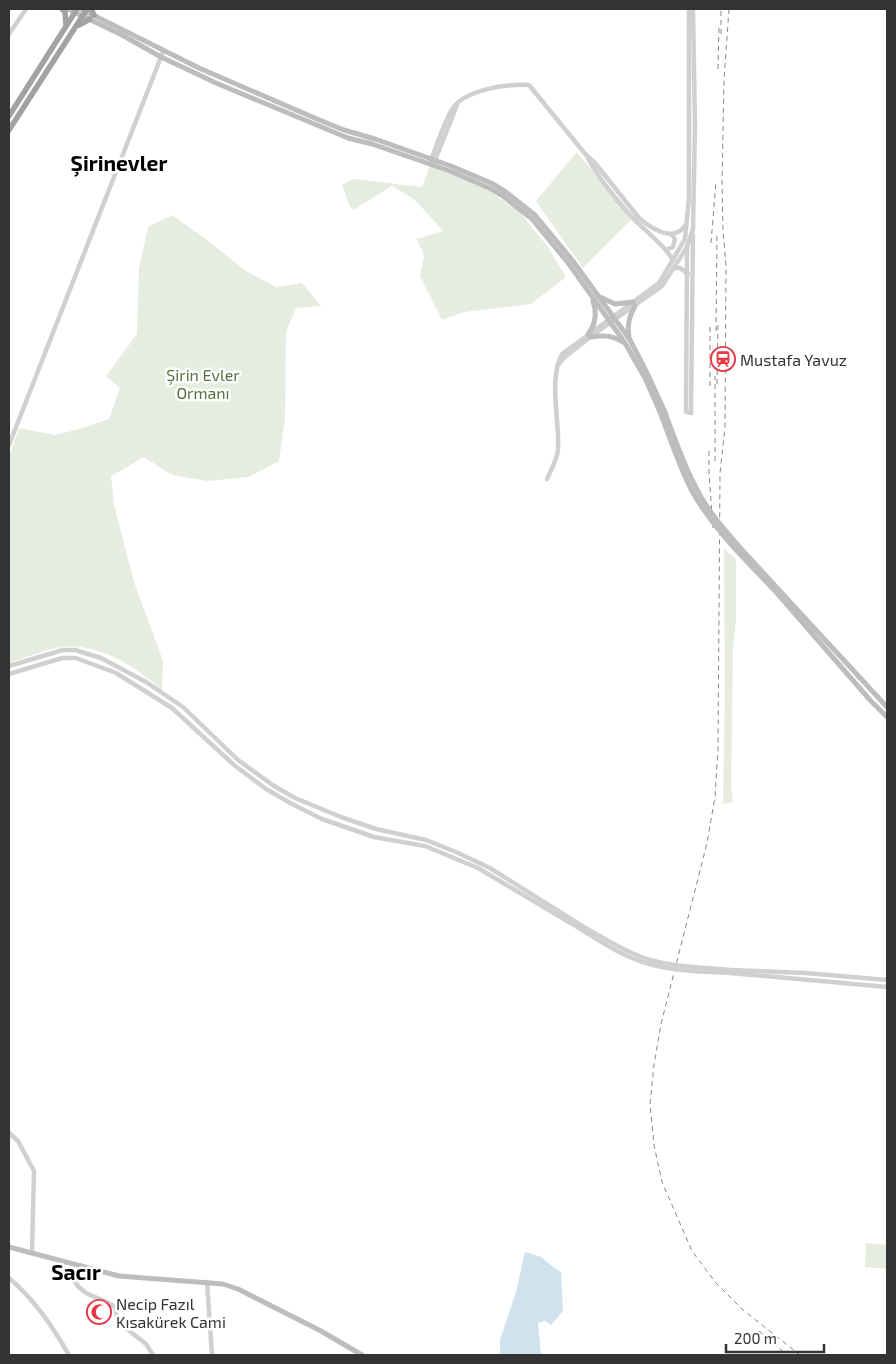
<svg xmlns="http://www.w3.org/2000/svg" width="896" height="1364" font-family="'Exo 2',sans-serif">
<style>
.green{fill:#e6ecdf}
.water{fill:#cfe2ee}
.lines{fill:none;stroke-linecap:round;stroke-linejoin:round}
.tertiary{stroke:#d0d0d0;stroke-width:4.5}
.secondary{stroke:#bdbdbd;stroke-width:5}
.trunk{stroke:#a2a2a2;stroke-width:5.5}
.rail{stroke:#888;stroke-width:1;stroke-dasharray:5 4;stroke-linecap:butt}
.tertiary-bridge{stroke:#d0d0d0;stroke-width:4.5}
.secondary-bridge{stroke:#bdbdbd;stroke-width:5}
.labels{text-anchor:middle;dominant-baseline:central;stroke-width:5;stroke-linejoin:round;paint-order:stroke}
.poi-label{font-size:16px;fill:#333;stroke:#fff;text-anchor:start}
.park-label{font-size:16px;fill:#56703f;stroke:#fff}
.district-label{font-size:21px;font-weight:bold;fill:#000;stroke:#fff}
</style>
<rect width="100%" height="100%" fill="#fff"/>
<!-- green -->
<g class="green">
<path d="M 577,152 L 631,220 L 583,268 L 536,201 Z"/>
<path d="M 430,165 L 485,189 L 518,210 L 548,247 L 566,277 L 531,304 L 464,312 L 442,320 L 420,276 L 424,256 L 417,239 L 443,231 L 415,200 L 392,186 L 353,210 L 349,204 L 342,185 L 353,179 L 422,187 Z"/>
<path d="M 172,215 L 203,237 L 246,271 L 276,287 L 302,283 L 321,306 L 296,308 L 286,332 L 285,419 L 279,461 L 249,477 L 208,481 L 172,475 L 144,457 L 111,476 L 114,505 L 134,582 L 163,661 L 162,691 C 137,666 94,640 57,648 C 41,651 25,658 9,663 L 9,456 L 19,428 L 55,435 L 80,429 L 109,419 L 120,388 L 106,376 L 137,334 L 139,269 L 148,227 Z"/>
<path d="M 724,549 L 736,559 L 736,619 L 733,650 L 731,785 L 733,802 L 723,804 L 725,690 Z"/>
<path d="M 866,1243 L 887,1245 L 887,1269 L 865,1267 Z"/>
</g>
<!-- water -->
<path class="water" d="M 525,1252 L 541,1257 L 552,1266 L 561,1272 L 563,1311 L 551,1325 L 545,1321 L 538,1323 L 541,1355 L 503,1355 L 500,1353 L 500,1340 L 516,1292 Z"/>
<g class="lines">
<!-- tertiary -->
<g class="tertiary">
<path d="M 9,34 L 26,9"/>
<path d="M 588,158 C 596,175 624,210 638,223 C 650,235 665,246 673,260"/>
<path d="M 430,162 C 437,146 442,127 451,111 C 463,89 507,84 529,85 L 586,155 L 595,163 L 639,218 C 652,229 675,244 686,224"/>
<path d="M 434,163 L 457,105"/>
<path d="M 687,248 L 686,412 L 691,413"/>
<path d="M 666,250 L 673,247 L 675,239 L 672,235"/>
<path d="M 675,268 L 680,268 L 688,274"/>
<path d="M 557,366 L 565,357 L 590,337 L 662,286 L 687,247 L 693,229 L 695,126 L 693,9"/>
<path d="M 691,413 L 693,235"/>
<path d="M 9,445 L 163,52"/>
<path d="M 547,479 C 551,470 557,460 558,450 C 560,420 548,381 562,354 L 659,283 L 685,239 L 689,198 L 689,9"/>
<path d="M 9,666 L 63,650 L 75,650 L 101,658 L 146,682 L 183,707 L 238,760 L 274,786 L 295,798 L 341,817 L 376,829 L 426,840 L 456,852 L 490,868 L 587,929"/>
<path d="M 9,674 L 62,658 L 76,658 L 116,673 L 172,708 L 234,765 L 266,789 L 292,804 L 322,819 L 374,837 L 425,846 L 478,868 L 584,931"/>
<path d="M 729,970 L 806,973 L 887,980"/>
<path d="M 730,973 L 887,987"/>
<path d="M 9,1133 L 18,1141 L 34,1171 L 32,1252"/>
<path d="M 80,1265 L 75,1282 C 85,1298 100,1296 115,1307 L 118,1322 L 146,1344 L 153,1355"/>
<path d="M 9,1278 C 35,1300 52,1326 69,1355"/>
<path d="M 207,1282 L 212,1355"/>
</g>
<!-- secondary -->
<g class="secondary">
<path d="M 68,9 L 122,35 L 161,57 L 216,83 L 348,138 L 372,144 L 450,171 L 489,188 L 503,196 L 532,219 L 569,264 L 625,343 L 645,378 L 660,412"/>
<path d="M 81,9 L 199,68 L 317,119 L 344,130 L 375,139 L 451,166 L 491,183 L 506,192 L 535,215 L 573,261 L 630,340 L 648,375 L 664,410"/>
<path d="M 600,297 L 615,304 L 633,302"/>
<path d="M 588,334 C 596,324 597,313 593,301"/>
<path d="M 590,337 C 604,335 611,335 623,342"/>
<path d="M 629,337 C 627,325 629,317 635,306"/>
<path d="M 778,589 L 887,707"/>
<path d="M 776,592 L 870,700 L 887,717"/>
<path d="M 9,1247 L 119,1276 L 223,1284 L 238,1289 L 321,1331 L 362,1355"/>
</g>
<!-- trunk -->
<g class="trunk">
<path d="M 62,9 L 65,12 L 66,25"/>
<path d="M 91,9 L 94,15"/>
<path d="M 79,25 L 90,19"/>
<path d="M 9,116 L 77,9"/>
<path d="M 9,130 L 87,9"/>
</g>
<!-- rail -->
<g class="rail">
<path d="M 729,9 L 724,80 L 722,184 L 723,231 L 726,265 L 725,427 L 720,473 L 718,749 L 715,797 L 707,843 L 661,1024 L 654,1065 L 650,1104 L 654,1145 L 662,1182 L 692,1251 L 716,1283 L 743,1310 L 800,1355"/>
<path d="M 721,34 L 721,9"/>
<path d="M 718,69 L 719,26"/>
<path d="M 711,243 L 716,181"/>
<path d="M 716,331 L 717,234"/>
<path d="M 717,384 L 718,324"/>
<path d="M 710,386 L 710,323"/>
<path d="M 709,451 L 709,473 L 713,528"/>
<path d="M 715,461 L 715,376"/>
<path d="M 759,1331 L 787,1355"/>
</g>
<!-- tertiary-bridge -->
<g class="tertiary-bridge">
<path d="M 587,929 C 604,938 621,949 639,956 C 667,967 700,967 729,970"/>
<path d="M 584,931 C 603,943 624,957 646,963 C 673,971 702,972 730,973"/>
</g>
<!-- secondary-bridge -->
<g class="secondary-bridge">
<path d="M 664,410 C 677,444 688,478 708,508 C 728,537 755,563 778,589"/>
<path d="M 660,412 C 670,438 679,466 692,491 C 713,529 746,560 776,592"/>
</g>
</g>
<!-- icons -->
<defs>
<symbol id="station-ring" viewBox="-11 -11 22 22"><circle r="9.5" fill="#fff" stroke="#e63946" stroke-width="1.5"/><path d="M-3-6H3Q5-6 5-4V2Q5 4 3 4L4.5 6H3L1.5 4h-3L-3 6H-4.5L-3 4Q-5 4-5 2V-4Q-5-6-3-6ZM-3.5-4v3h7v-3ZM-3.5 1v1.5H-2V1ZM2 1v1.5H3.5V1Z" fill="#e63946"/></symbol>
<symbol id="mosque-ring" viewBox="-11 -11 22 22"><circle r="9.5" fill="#fff" stroke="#e63946" stroke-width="1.5"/><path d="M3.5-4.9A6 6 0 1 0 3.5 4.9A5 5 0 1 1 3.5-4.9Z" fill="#e63946"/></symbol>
</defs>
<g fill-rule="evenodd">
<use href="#station-ring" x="709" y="345" width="28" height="28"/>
<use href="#mosque-ring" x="85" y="1298" width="28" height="28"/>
</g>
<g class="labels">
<!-- poi labels -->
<g class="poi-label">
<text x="740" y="359">Mustafa Yavuz</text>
<text x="116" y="1303">Necip Fazıl<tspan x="116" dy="18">Kısakürek Cami</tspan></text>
</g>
<!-- park labels -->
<g class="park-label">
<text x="203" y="374">Şirin Evler<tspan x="203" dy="18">Ormanı</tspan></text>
</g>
<!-- district labels -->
<g class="district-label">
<text x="119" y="162">Şirinevler</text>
<text x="76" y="1271">Sacır</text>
</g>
</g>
<!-- border -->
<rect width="896" height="1364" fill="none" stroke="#333333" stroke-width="20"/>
<!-- scale -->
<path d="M726 1344v8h98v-8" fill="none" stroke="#333333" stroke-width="2.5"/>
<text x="734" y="1344" font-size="15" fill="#333333" stroke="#ffffff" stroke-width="4" paint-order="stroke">200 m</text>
</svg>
